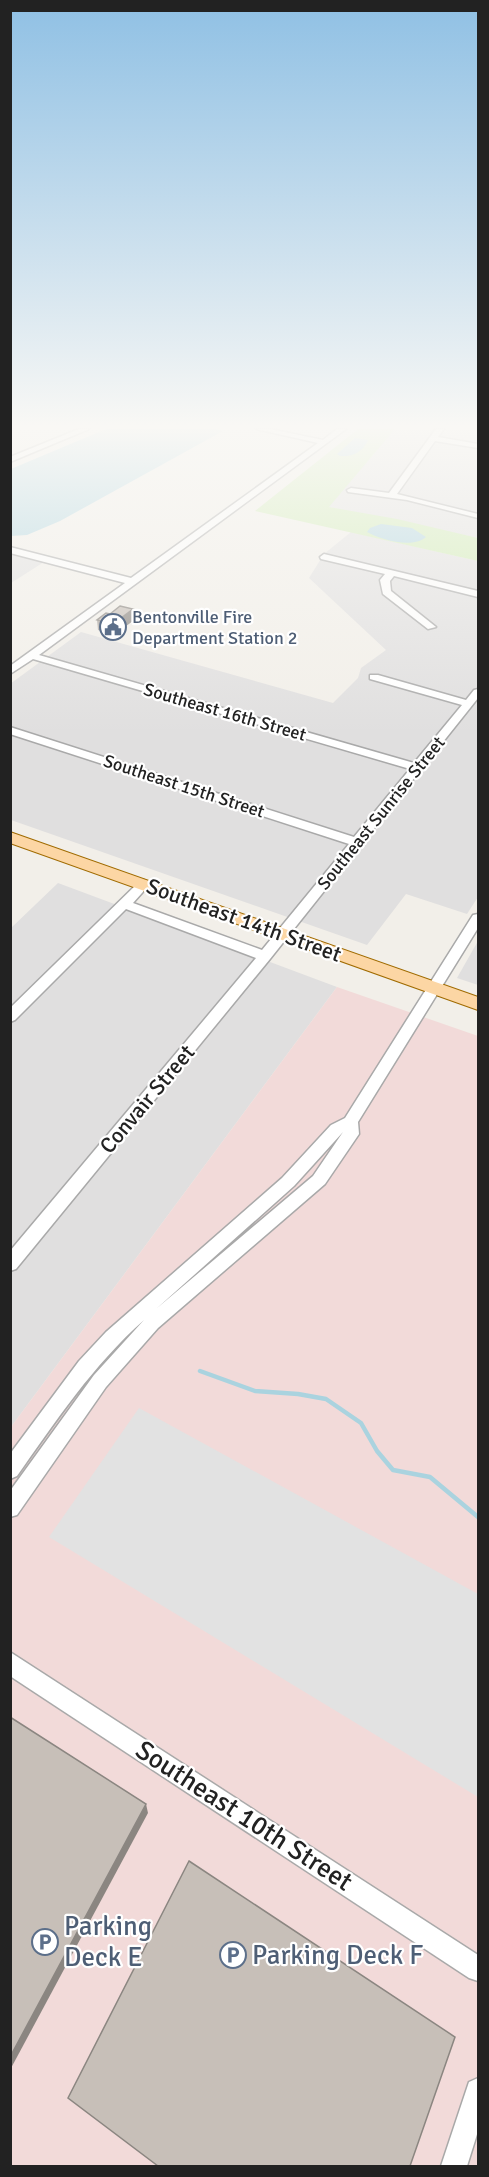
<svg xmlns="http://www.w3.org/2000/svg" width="489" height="2177" font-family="Signika,sans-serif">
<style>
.residential{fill:#e0dfdf}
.commercial{fill:#f2dad9}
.grass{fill:#cdebb0}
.parking{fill:#e2e2e2}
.water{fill:#aad3df}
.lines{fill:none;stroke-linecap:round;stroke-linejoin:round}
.stream{stroke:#aad3df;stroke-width:4.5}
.minor-casing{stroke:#a9a9a9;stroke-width:3}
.major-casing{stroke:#a06b00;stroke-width:2}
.minor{fill:#fff;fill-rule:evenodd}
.major{fill:#fcd6a4;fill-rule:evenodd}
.wall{fill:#aba49e}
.shaded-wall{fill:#8b8681}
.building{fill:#c7bfb8;stroke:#8b8681;stroke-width:1.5}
.labels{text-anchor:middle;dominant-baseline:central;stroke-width:4.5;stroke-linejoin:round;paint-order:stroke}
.far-service-label{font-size:18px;fill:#4e5e75;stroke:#fff;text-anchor:start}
.far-street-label{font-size:18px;fill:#222;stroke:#fff}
.street-label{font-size:22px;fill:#222;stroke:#fff}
.near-street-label{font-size:27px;fill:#222;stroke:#fff}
.near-service-label{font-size:27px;fill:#4e5e75;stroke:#fff;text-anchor:start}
</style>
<rect width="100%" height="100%" fill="#f2efe9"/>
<!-- residential -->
<g class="residential">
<path d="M 395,429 L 478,429 L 478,538 L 328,507 Z"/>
<path d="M 351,532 L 478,561 L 478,897 L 467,914 L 406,894 L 367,945 L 11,820 L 10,684 L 81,632 L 333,703 L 358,678 L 361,668 L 386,650 L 309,578 L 324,554 Z"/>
<path d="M 11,553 L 44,562 L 11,583 Z"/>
<path d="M 58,883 L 337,987 L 11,1427 L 11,928 Z"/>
<path d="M 478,941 L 478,985 L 457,978 Z"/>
</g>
<!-- commercial -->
<path class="commercial" d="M 337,987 L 478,1036 L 478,2166 L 11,2166 L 11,1427 Z"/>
<!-- grass -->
<path class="grass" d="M 358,429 L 395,429 L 329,507 L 397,519 L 478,538 L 478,561 L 255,511 Z"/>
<!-- parking -->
<path class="parking" d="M 139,1408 L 478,1594 L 478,1797 L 49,1537 Z"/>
<!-- water -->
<g class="water">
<path d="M 106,429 L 216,429 L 223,431 L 60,521 L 27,535 L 11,536 L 11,469 Z"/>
<path d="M 355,438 L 368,440 C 363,452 352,457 340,456 L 337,454 Z"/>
<path d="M 381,524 L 412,528 L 426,537 C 412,549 382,540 367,532 L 370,528 Z"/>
</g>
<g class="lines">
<!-- stream -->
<path class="stream" d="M 200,1371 L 255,1391 L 298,1394 L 326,1399 L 361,1423 L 377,1451 L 393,1470 L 430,1477 L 478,1517"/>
<defs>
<g id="minor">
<path d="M 79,429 L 89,429 L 10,462 L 10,457 Z"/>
<path d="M 256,429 L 270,429 L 323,440 L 337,429 L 346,429 L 39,655 L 414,763 L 462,705 L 370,679 L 370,675 L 378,675 L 466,700 L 474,690 L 478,689 L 478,698 L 270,959 L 16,1269 L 10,1271 L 10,1251 L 256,958 L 126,909 L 15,1020 L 10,1022 L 10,1008 L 140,881 L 144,880 L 150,884 L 133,903 L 262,950 L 349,844 L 10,734 L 10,727 L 354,837 L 410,769 L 33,659 L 10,674 L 10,666 L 125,583 L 10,553 L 10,547 L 131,578 L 318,443 Z"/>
<path d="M 436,429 L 444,429 L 438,437 L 478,444 L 478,448 L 435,441 L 397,494 L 478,514 L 478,518 L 407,500 L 348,492 L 347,490 L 351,488 L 389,493 Z"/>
<path d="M 324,554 L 478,591 L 478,597 L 394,576 L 390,581 L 391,591 L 436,627 L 428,629 L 383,594 L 380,580 L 385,574 L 321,559 L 320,557 Z"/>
<path d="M 478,914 L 478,928 L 358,1122 L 359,1134 L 325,1184 L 158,1328 L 106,1387 L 17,1515 L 10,1517 L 10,1491 L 94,1375 L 144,1320 C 93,1365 56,1421 17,1476 L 10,1479 L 10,1454 L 79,1361 L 106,1332 L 282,1178 L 331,1125 L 345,1118 L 473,915 ZM 343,1132 L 313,1176 L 156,1309 L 294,1186 Z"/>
<path d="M 10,1652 L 478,1955 L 478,1981 L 469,1978 L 10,1676 Z"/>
<path d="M 478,2078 L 478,2131 L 467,2166 L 441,2166 L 469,2082 Z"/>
</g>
<path id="major" d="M 10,832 L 478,997 L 478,1010 L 10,843 Z"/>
</defs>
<!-- minor casing -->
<use href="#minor" class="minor-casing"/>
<!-- major casing -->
<use href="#major" class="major-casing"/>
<!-- minor -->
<use href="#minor" class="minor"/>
<!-- major -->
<use href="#major" class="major"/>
</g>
<!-- wall -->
<path class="wall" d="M 97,620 L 134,620 L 114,635 L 98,630 Z"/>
<!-- shaded-wall -->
<g class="shaded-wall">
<path d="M 133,609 L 134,620 L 114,635 L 113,624 Z"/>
<path d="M 146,1804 L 148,1813 L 10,2070 L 10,2057 Z"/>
</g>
<!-- building -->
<g class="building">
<path d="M 120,606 L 133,609 L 113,624 L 97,620 L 106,613 L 110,614 Z"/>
<path d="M 10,1717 L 146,1804 L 10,2057 Z"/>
<path d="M 189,1861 L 455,2037 L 410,2166 L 158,2166 L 68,2098 Z"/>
</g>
<!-- sky -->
<linearGradient id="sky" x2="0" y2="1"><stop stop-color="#8fc0e4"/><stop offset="0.58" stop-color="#f9f8f5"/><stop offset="1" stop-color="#f9f8f5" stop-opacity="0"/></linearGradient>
<rect width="489" height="734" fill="url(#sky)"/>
<!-- icons -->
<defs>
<symbol id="civic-ring" viewBox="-11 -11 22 22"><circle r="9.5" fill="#fff" stroke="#5c6f8a" stroke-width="1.5"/><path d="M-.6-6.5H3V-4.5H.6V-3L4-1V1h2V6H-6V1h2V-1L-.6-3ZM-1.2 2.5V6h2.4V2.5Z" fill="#5c6f8a"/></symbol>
<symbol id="parking-ring" viewBox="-11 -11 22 22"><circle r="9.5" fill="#fff" stroke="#5c6f8a" stroke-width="1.5"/><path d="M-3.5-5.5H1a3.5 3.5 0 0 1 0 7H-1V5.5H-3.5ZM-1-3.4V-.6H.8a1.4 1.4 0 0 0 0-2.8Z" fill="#5c6f8a"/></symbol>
</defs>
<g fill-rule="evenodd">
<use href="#civic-ring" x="98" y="612" width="30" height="30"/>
<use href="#parking-ring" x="30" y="1927" width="30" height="30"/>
<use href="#parking-ring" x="218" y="1940" width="30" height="30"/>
</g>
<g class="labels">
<!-- far-service labels -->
<g class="far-service-label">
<text x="132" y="617">Bentonville Fire<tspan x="132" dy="21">Department Station 2</tspan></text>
</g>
<!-- far-street labels -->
<g class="far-street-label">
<text transform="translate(225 712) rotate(16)">Southeast 16th Street</text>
<text transform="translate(184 786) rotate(18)">Southeast 15th Street</text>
<text transform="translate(381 813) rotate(-51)">Southeast Sunrise Street</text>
</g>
<!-- street labels -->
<g class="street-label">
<text transform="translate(244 920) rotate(20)">Southeast 14th Street</text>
<text transform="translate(147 1099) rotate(-50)">Convair Street</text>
</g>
<!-- near-street labels -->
<g class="near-street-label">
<text transform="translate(244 1816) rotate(33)">Southeast 10th Street</text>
</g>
<!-- near-service labels -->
<g class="near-service-label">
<text x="64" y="1926">Parking<tspan x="64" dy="31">Deck E</tspan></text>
<text x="252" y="1955">Parking Deck F</text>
</g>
</g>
<!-- border -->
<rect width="489" height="2177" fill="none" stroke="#222222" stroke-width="24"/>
</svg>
